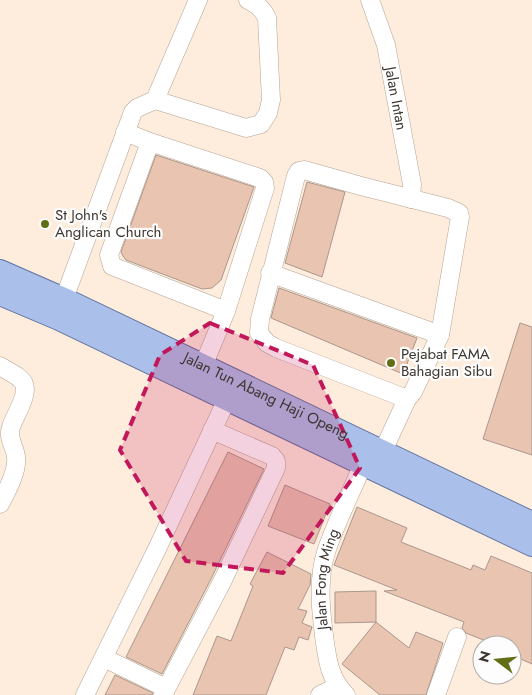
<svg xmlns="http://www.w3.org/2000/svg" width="532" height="695" font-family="Jost,sans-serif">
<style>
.building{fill:#e8c4b1;stroke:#ab978c}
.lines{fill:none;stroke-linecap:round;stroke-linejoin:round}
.minor-casing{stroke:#b4a495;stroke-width:19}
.major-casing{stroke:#5f739e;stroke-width:24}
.minor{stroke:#fff;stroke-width:18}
.major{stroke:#aabfe9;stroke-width:22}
.marked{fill:#c2185b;fill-opacity:0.2;stroke:#c2185b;stroke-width:4;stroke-dasharray:10 6;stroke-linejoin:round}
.poi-dot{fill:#626e16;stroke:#fdfdfd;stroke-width:2}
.labels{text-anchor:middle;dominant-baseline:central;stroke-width:4.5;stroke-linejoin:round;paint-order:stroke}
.street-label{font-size:15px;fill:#3d3630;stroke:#fdfdfd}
.poi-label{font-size:15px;fill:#3d3630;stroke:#fdfdfd;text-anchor:start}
</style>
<rect width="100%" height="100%" fill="#feecdc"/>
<!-- building -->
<g class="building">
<path d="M 156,155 L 254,187 L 221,280 L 212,288 L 202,289 L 126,260 L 123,256 L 121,252 Z"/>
<path d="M 307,182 L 345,192 L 322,277 L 285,263 Z"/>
<path d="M 279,288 L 417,338 L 403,374 L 271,318 Z"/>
<path d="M 520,323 L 532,327 L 532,455 L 483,439 Z"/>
<path d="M 228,452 L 264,469 L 211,579 L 162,674 L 126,657 Z"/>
<path d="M 285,485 L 330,504 L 314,544 L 268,526 Z"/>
<path d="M 357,507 L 407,528 L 401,542 L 471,570 L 473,565 L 485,570 L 491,556 L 532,573 L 532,664 L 512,655 L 512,645 L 496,645 L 466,633 L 462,628 L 464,622 L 384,591 L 397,590 L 334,565 Z"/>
<path d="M 267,552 L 311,574 L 310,585 L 298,609 L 307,611 L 302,623 L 312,627 L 308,640 L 299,637 L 294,650 L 285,647 L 266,695 L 193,695 L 217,636 L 231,641 L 253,586 L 250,584 Z"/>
<path d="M 376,591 L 376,622 L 335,623 L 335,592 Z"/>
<path d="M 376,622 L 409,648 L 416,632 L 443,643 L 426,695 L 380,695 L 342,664 Z"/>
<path d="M 115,675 L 153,693 L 152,695 L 105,695 Z"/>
</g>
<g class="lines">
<defs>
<g id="minor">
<path id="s1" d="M 370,0 L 386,45 L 412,184 L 411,199"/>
<path d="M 155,100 L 246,128 L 261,124 L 268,113 L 271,100 L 267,18 C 263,9 257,4 248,0"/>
<path d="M 125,132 L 150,142 L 260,178 L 264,182 L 265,188 L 226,311 L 112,266 L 109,255 L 150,142"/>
<path d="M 270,273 L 440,335"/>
<path d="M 64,299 L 133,112 L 137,108 L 155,100 L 198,0"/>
<path d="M 0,366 C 7,371 21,376 24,384 C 29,395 14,417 11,427 C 7,439 15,446 16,457 C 18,471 7,491 0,504"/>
<path d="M 203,366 L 226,311"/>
<path d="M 383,451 L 407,399 L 413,392 L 440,335 L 460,217 L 459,213 L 448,208 L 361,186 L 304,170 L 299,171 L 296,176 L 260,319 L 259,333 L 267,343 L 276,348 L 407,399"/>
<path d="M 104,658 L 166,688"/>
<path d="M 85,695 L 157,549 L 227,399"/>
<path d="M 163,695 L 223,580 L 276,468 L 276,461 L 272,456 L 212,430"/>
<path d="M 320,695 L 338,686"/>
<path id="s2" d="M 346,695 C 331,680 328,664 325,643 C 321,614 317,581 326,552 C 336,522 351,493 363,464"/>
<path d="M 436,695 L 457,637"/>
</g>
<g id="major">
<path id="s3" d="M 0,271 L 64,299 L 532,523"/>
<path d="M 0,294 L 57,318 L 532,545"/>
</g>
</defs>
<!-- minor casing -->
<use href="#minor" class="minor-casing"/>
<!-- major casing -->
<use href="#major" class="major-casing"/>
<!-- minor -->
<use href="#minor" class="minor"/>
<!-- major -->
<use href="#major" class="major"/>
</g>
<!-- marked area -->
<path class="marked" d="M 210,323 L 313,365 L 360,468 L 283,573 L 186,561 L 120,450 L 160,355 Z"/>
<!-- markers -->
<g class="poi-dot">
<circle cx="45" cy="224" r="5"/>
<circle cx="391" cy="363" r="5"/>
</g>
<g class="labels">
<!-- street labels -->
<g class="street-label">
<text stroke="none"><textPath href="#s1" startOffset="102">Jalan Intan</textPath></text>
<text stroke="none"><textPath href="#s3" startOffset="294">Jalan Tun Abang Haji Openg</textPath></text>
<text stroke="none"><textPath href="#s2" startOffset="122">Jalan Fong Ming</textPath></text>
</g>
<!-- poi labels -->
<g class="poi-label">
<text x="55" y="215">St John's<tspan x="55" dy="17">Anglican Church</tspan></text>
<text x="401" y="354">Pejabat FAMA<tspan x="401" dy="17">Bahagian Sibu</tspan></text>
</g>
</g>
<!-- north arrow -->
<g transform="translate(497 660) rotate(286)"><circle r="24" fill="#fdfdfd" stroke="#b0adab"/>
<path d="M0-4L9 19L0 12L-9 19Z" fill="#626e16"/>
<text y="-8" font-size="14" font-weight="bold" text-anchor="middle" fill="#3d3630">N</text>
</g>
</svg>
